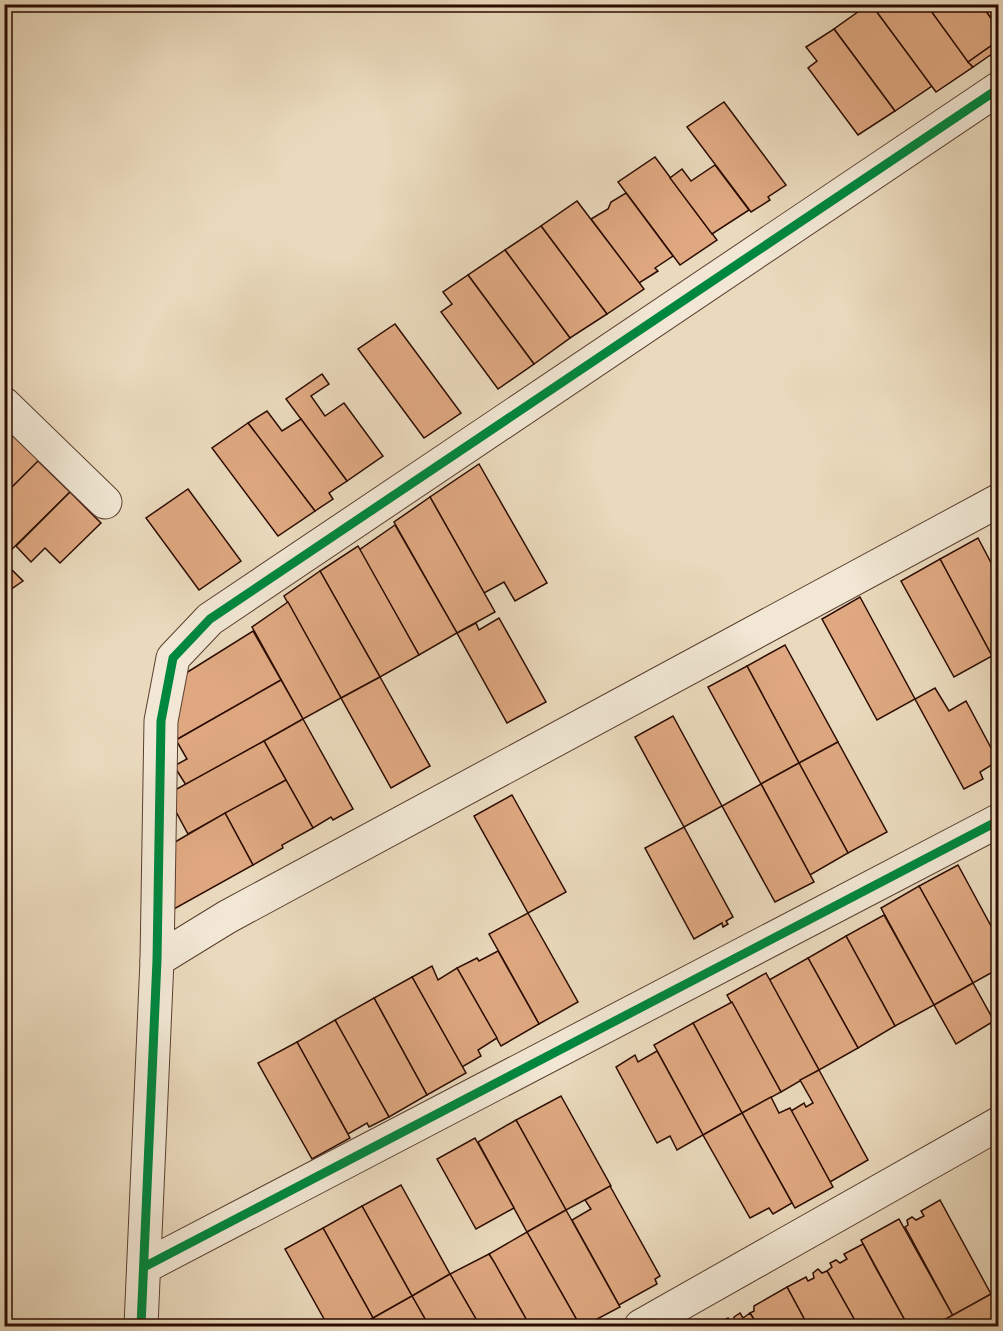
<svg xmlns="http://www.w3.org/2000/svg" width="1003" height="1331" font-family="Cardo,serif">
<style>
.building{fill:#dfa881;stroke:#2b0b01;stroke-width:1.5}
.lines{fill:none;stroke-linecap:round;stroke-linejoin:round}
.minor-casing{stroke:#5b3f30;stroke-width:35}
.minor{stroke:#f1e7d4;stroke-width:33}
.cycleway-casing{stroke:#f1e7d4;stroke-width:13}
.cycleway{stroke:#00873e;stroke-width:9}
</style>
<rect width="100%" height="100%" fill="#eadabd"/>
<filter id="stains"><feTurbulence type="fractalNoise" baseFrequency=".00333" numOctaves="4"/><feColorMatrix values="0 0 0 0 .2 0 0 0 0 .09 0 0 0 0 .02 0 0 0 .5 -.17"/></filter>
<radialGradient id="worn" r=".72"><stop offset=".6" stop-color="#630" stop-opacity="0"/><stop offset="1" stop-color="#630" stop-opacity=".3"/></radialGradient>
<!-- building -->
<g class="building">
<path d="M 869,4 L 871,4 L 932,86 L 895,111 L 834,29 Z"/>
<path d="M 871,4 L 926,4 L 973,67 L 936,92 Z"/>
<path d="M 926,4 L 981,4 L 998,28 L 998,41 L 968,62 Z"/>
<path d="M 981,4 L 998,4 L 998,28 Z"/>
<path d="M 834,29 L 895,111 L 858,135 L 808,68 L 817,61 L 806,47 Z"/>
<path d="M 998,41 L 998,50 L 989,56 L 973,67 L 968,62 Z"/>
<path d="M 724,102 L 786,185 L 768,197 L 770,200 L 751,212 L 687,127 Z"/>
<path d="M 655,157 L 717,240 L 680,265 L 618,182 Z"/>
<path d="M 715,165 L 749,210 L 712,234 L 670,178 L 682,169 L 691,181 Z"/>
<path d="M 626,193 L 673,256 L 655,268 L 658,271 L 639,283 L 591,219 L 608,209 L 611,202 Z"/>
<path d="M 577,201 L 644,289 L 607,314 L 541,226 Z"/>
<path d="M 541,226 L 607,314 L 570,338 L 505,250 Z"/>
<path d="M 505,250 L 570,338 L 534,364 L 468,275 Z"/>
<path d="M 468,275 L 534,364 L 498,389 L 441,312 L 452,304 L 443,292 Z"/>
<path d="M 395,324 L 461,413 L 424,438 L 358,349 Z"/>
<path d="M 322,374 L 329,384 L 311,396 L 325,416 L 344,403 L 383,456 L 347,481 L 286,399 Z"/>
<path d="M 267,411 L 282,431 L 301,419 L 347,481 L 329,493 L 333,499 L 315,511 L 248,423 Z"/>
<path d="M 248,423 L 315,511 L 278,536 L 212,448 Z"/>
<path d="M 7,430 L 23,445 L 26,442 L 42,458 L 4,495 L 4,432 Z"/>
<path d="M 38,461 L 70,492 L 4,557 L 4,495 Z"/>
<path d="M 479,464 L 547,583 L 515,601 L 504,582 L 484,593 L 430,497 Z"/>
<path d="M 188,489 L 241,561 L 199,590 L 146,518 Z"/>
<path d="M 70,492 L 101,523 L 60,563 L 45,548 L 31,562 L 16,546 Z"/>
<path d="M 430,497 L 495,612 L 457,633 L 394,522 Z"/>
<path d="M 395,525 L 457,633 L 419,655 L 359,550 Z"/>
<path d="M 978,538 L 998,576 L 998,652 L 992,656 L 940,559 Z"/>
<path d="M 358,546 L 419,655 L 380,677 L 320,571 Z"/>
<path d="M 940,559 L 992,656 L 954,677 L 901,581 Z"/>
<path d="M 4,562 L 23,581 L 4,594 Z"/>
<path d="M 320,571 L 380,677 L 341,698 L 284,596 Z"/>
<path d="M 860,597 L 915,699 L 877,720 L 822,619 Z"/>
<path d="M 288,602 L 341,698 L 303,719 L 252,627 Z"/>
<path d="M 499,618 L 546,702 L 507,723 L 457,633 L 476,623 L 479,630 Z"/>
<path d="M 253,631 L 281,680 L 176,740 L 178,678 Z"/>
<path d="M 785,645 L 838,742 L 799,763 L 747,666 Z"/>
<path d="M 747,666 L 799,763 L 761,784 L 708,687 Z"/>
<path d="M 380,677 L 430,766 L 391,788 L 341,698 Z"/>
<path d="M 281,680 L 303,719 L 186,785 L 174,766 L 187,759 L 176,740 Z"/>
<path d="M 935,688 L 949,711 L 966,701 L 998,761 L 980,772 L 983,779 L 964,789 L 915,699 Z"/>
<path d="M 673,716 L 722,806 L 684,827 L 635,737 Z"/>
<path d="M 303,719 L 353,809 L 333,820 L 331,817 L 313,828 L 264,741 Z"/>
<path d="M 264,741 L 286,780 L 188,834 L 174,808 L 175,790 Z"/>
<path d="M 838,742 L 887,832 L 848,853 L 799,763 Z"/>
<path d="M 799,763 L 848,853 L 810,875 L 761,784 Z"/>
<path d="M 286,780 L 313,828 L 282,845 L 283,848 L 253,865 L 225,813 Z"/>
<path d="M 761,784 L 814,882 L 775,902 L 722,806 Z"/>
<path d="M 512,795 L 566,892 L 528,913 L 474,816 Z"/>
<path d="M 225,813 L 253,865 L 174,909 L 175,842 Z"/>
<path d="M 684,827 L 733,917 L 726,921 L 728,924 L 723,927 L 722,923 L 694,939 L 645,848 Z"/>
<path d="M 958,865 L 998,939 L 998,969 L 973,983 L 919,886 Z"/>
<path d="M 919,886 L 973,983 L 934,1005 L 881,908 Z"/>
<path d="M 528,913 L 578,1002 L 539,1024 L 489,934 Z"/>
<path d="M 884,915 L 934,1005 L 895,1026 L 846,936 Z"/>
<path d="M 846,936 L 895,1026 L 858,1048 L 808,958 Z"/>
<path d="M 498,951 L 539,1024 L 501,1046 L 457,968 L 477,958 L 479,961 Z"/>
<path d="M 808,958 L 858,1048 L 819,1070 L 769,980 Z"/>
<path d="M 432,966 L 438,980 L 457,968 L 497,1038 L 478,1050 L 481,1056 L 462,1067 L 412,977 Z"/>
<path d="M 766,973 L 819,1070 L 781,1092 L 727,995 Z"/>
<path d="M 412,977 L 466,1073 L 427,1095 L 374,998 Z"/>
<path d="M 973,983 L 994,1021 L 956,1044 L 934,1005 Z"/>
<path d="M 374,998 L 427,1095 L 389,1117 L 335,1020 Z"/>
<path d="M 732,1002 L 781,1092 L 742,1113 L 693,1023 Z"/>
<path d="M 335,1020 L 389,1117 L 369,1127 L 367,1123 L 348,1134 L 297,1042 Z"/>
<path d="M 693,1023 L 742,1113 L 703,1135 L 654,1045 Z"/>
<path d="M 297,1042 L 350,1138 L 312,1159 L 258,1063 Z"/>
<path d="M 657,1051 L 703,1135 L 677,1150 L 670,1136 L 657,1143 L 616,1067 L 635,1055 L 638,1062 Z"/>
<path d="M 819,1070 L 868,1160 L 830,1182 L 791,1111 L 804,1103 L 806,1107 L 813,1103 L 800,1080 Z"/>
<path d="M 561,1096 L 611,1186 L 566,1210 L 516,1120 Z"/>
<path d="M 771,1097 L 779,1113 L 790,1108 L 833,1187 L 795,1208 L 742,1113 Z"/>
<path d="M 742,1113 L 792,1203 L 773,1214 L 769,1208 L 750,1218 L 703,1135 Z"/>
<path d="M 516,1120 L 566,1210 L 527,1232 L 478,1142 Z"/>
<path d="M 475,1138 L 514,1208 L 476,1229 L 437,1159 Z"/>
<path d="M 401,1185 L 450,1274 L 412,1296 L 362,1206 Z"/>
<path d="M 610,1186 L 660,1276 L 655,1279 L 657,1284 L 619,1305 L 572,1220 L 591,1209 L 585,1200 Z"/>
<path d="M 940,1200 L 991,1294 L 953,1316 L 905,1227 L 908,1225 L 907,1220 L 912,1217 L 916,1220 L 924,1216 L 921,1211 Z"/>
<path d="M 362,1206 L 412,1296 L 373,1318 L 323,1228 Z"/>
<path d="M 566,1210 L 620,1307 L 584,1326 L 581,1326 L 578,1322 L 527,1232 Z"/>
<path d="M 899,1219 L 953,1316 L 933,1326 L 908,1326 L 861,1240 Z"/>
<path d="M 323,1228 L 373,1318 L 358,1326 L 328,1326 L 285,1249 Z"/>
<path d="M 527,1232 L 578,1322 L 570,1326 L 530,1326 L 489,1254 Z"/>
<path d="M 863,1244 L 878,1272 L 908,1326 L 858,1326 L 827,1271 L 832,1267 L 830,1263 L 836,1260 L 840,1263 L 847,1259 L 844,1254 Z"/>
<path d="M 489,1254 L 494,1262 L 530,1326 L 480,1326 L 450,1274 Z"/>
<path d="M 818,1269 L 822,1273 L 827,1271 L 858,1326 L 808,1326 L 787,1287 L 806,1277 L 808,1281 L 814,1278 L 813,1273 Z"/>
<path d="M 450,1274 L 480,1326 L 429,1326 L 412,1296 Z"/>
<path d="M 787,1287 L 808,1326 L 758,1326 L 750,1313 L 754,1311 L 754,1306 Z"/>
<path d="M 998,1290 L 998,1326 L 933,1326 L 991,1294 Z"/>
<path d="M 412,1296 L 429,1326 L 378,1326 L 373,1318 Z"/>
<path d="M 740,1313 L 743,1318 L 750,1313 L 758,1326 L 713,1326 L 728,1318 L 731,1324 L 735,1322 L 734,1317 Z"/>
</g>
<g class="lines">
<defs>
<g id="minor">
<path d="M 4,404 L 105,502"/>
<path d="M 157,960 L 227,917 L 998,501"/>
<path d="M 144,1267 L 998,821"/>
<path d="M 141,1326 L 157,960 L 161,721 L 173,658 L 210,619 L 998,89"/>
<path d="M 641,1326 L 998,1124"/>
</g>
</defs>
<!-- minor casing -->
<use href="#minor" class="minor-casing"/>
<!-- minor -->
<use href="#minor" class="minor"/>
<defs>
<g id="cycleway">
<path d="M 144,1267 L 998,821"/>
<path d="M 141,1326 L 157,960 L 161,721 L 173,658 L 210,619 L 998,89"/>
</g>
</defs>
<!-- cycleway casing -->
<use href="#cycleway" class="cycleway-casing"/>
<!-- cycleway -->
<use href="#cycleway" class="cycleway"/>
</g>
<!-- margin -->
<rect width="1003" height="1331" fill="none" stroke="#eadabd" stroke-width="24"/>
<rect x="6" y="6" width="991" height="1319" fill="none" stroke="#2b0b01" stroke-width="3"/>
<rect x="12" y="12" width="979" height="1307" fill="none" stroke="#2b0b01" stroke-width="1.5"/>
<rect width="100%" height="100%" filter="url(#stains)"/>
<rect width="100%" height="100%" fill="url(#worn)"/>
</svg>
